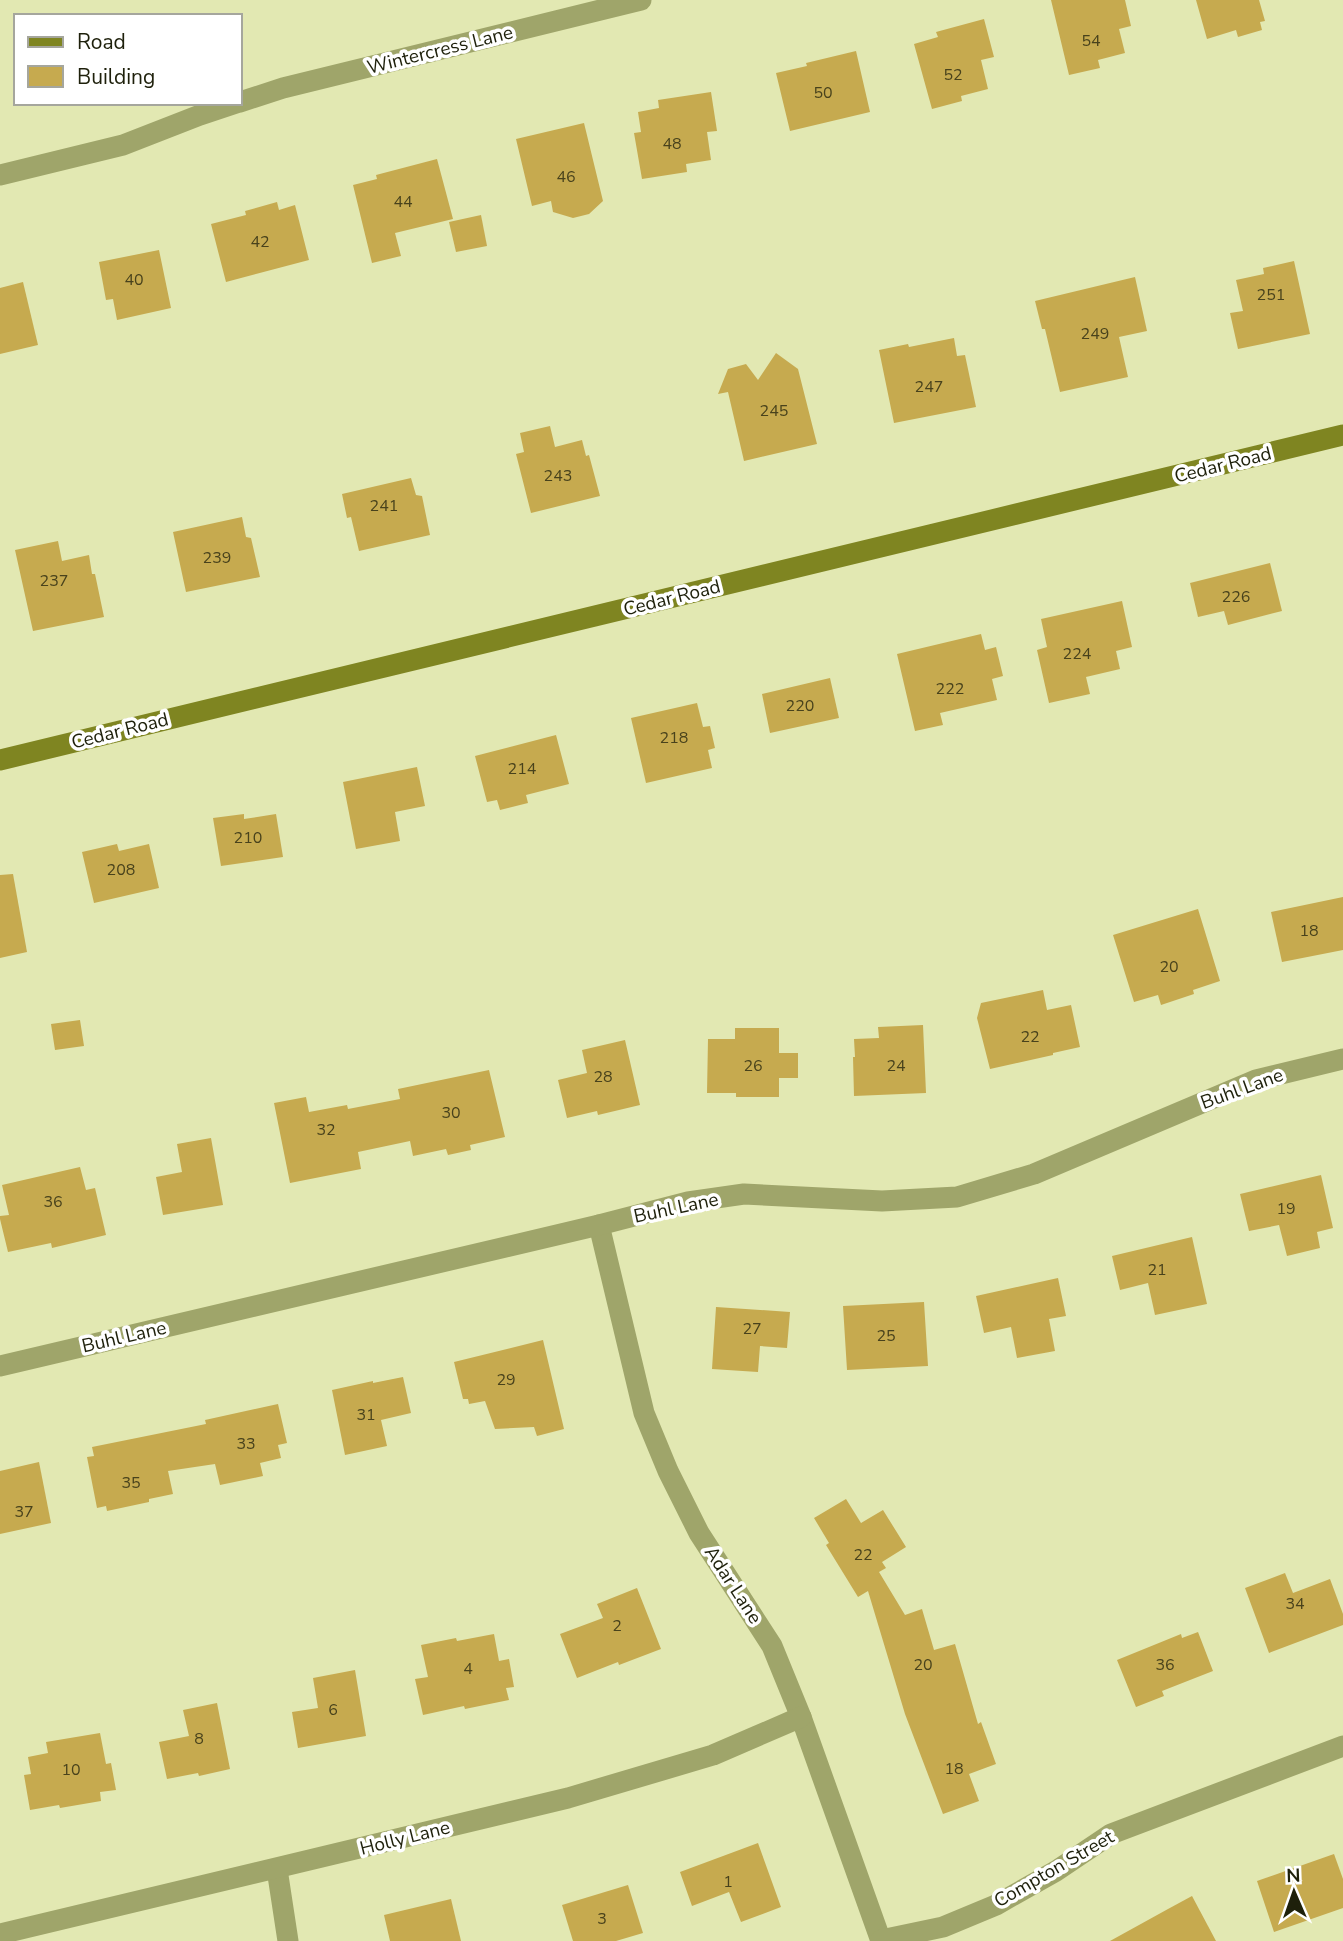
<svg xmlns="http://www.w3.org/2000/svg" width="1343" height="1941" font-family="'Nunito Sans',sans-serif">
<style>
.building{fill:#c6aa4f}
.lines{fill:none;stroke-linecap:round;stroke-linejoin:round}
.street{stroke:#9fa56a;stroke-width:21}
.secondary{stroke:#7f8521;stroke-width:21}
.labels{text-anchor:middle;dominant-baseline:central;stroke-width:7;stroke-linejoin:round;paint-order:stroke}
.number-label{font-size:16px;fill:#48421c}
.street-label{font-size:19px;fill:#1e200b;stroke:#fff}
</style>
<rect width="100%" height="100%" fill="#e2e8b2"/>
<!-- building -->
<g class="building">
<path d="M 1051,0 L 1125,0 L 1131,26 L 1119,29 L 1125,53 L 1098,60 L 1100,68 L 1069,75 Z"/>
<path d="M 1196,0 L 1259,0 L 1265,21 L 1260,22 L 1262,30 L 1238,37 L 1236,30 L 1207,39 Z"/>
<path d="M 984,19 L 994,57 L 981,60 L 988,89 L 961,96 L 962,101 L 932,109 L 914,44 L 938,37 L 936,32 Z"/>
<path d="M 856,51 L 870,112 L 790,131 L 776,73 L 807,66 L 806,63 Z"/>
<path d="M 711,92 L 717,131 L 707,132 L 711,160 L 686,164 L 687,172 L 642,179 L 634,133 L 641,132 L 638,112 L 659,108 L 658,100 Z"/>
<path d="M 584,123 L 603,201 L 589,214 L 573,218 L 553,212 L 551,201 L 532,206 L 516,139 Z"/>
<path d="M 437,159 L 453,219 L 395,233 L 401,256 L 372,263 L 353,185 L 377,179 L 376,175 Z"/>
<path d="M 277,202 L 279,210 L 295,205 L 309,260 L 226,282 L 211,224 L 246,215 L 245,211 Z"/>
<path d="M 481,215 L 487,246 L 456,252 L 449,222 Z"/>
<path d="M 159,250 L 171,308 L 117,320 L 113,299 L 106,300 L 99,262 Z"/>
<path d="M 1294,261 L 1310,334 L 1238,349 L 1230,313 L 1243,311 L 1236,280 L 1264,274 L 1263,268 Z"/>
<path d="M 1135,277 L 1147,331 L 1119,337 L 1128,377 L 1060,392 L 1045,329 L 1042,329 L 1035,301 Z"/>
<path d="M 23,282 L 38,345 L 0,354 L 0,288 Z"/>
<path d="M 954,338 L 957,356 L 965,355 L 976,407 L 894,423 L 879,350 L 908,344 L 909,347 Z"/>
<path d="M 776,353 L 798,369 L 817,444 L 744,461 L 728,392 L 718,394 L 728,369 L 746,364 L 758,380 Z"/>
<path d="M 550,426 L 555,447 L 582,440 L 586,456 L 589,455 L 600,496 L 531,513 L 516,454 L 524,452 L 520,433 Z"/>
<path d="M 411,478 L 416,495 L 422,496 L 430,535 L 359,551 L 351,517 L 347,518 L 342,494 Z"/>
<path d="M 242,517 L 246,537 L 251,538 L 260,577 L 186,592 L 173,532 Z"/>
<path d="M 58,541 L 62,561 L 89,555 L 92,574 L 95,574 L 104,617 L 33,631 L 15,550 Z"/>
<path d="M 1270,563 L 1282,611 L 1228,625 L 1224,611 L 1198,617 L 1190,583 Z"/>
<path d="M 1122,601 L 1132,647 L 1116,651 L 1120,669 L 1086,677 L 1090,694 L 1049,703 L 1037,650 L 1047,647 L 1041,619 Z"/>
<path d="M 981,634 L 985,650 L 996,647 L 1003,676 L 992,679 L 997,700 L 940,713 L 943,725 L 915,731 L 897,654 Z"/>
<path d="M 830,678 L 839,718 L 770,733 L 762,694 Z"/>
<path d="M 697,703 L 703,727 L 710,726 L 715,748 L 708,750 L 712,768 L 646,783 L 631,718 Z"/>
<path d="M 556,735 L 569,784 L 526,795 L 528,803 L 500,810 L 497,800 L 487,802 L 475,756 Z"/>
<path d="M 417,767 L 425,806 L 395,812 L 400,841 L 356,849 L 343,782 Z"/>
<path d="M 244,814 L 244,819 L 276,814 L 283,857 L 221,866 L 213,818 Z"/>
<path d="M 117,844 L 119,851 L 149,844 L 159,888 L 94,903 L 82,852 Z"/>
<path d="M 13,874 L 27,952 L 0,958 L 0,875 Z"/>
<path d="M 1343,897 L 1343,950 L 1282,962 L 1271,912 Z"/>
<path d="M 1198,909 L 1220,981 L 1193,990 L 1194,994 L 1161,1005 L 1158,995 L 1134,1002 L 1113,935 Z"/>
<path d="M 1043,990 L 1047,1010 L 1071,1005 L 1080,1047 L 1053,1053 L 1053,1055 L 990,1069 L 977,1018 L 981,1003 Z"/>
<path d="M 80,1020 L 84,1046 L 55,1050 L 51,1024 Z"/>
<path d="M 923,1025 L 926,1093 L 854,1096 L 853,1057 L 855,1057 L 854,1039 L 879,1038 L 878,1027 Z"/>
<path d="M 735,1028 L 779,1028 L 779,1053 L 798,1053 L 798,1078 L 779,1078 L 779,1097 L 736,1097 L 736,1093 L 707,1093 L 708,1039 L 735,1039 Z"/>
<path d="M 625,1040 L 640,1105 L 598,1115 L 597,1111 L 567,1118 L 558,1080 L 587,1073 L 582,1050 Z"/>
<path d="M 489,1070 L 505,1137 L 470,1145 L 471,1150 L 448,1155 L 446,1149 L 413,1156 L 410,1141 L 358,1152 L 361,1169 L 290,1183 L 274,1103 L 306,1097 L 309,1112 L 347,1105 L 348,1109 L 400,1099 L 398,1089 Z"/>
<path d="M 211,1138 L 223,1205 L 163,1215 L 156,1177 L 182,1172 L 177,1144 Z"/>
<path d="M 80,1167 L 86,1190 L 95,1188 L 106,1235 L 52,1248 L 51,1243 L 8,1252 L 0,1219 L 0,1216 L 9,1215 L 2,1185 Z"/>
<path d="M 1321,1175 L 1333,1228 L 1317,1232 L 1320,1248 L 1287,1256 L 1279,1225 L 1249,1231 L 1240,1194 Z"/>
<path d="M 1192,1237 L 1207,1304 L 1155,1315 L 1148,1283 L 1120,1290 L 1112,1256 Z"/>
<path d="M 1058,1278 L 1066,1316 L 1049,1319 L 1055,1351 L 1017,1358 L 1011,1327 L 984,1333 L 976,1296 Z"/>
<path d="M 924,1302 L 928,1366 L 847,1370 L 843,1306 Z"/>
<path d="M 716,1307 L 790,1312 L 787,1348 L 760,1346 L 758,1372 L 712,1369 Z"/>
<path d="M 543,1340 L 564,1429 L 537,1436 L 534,1427 L 495,1429 L 485,1401 L 469,1404 L 468,1399 L 463,1399 L 454,1362 Z"/>
<path d="M 403,1377 L 411,1413 L 381,1420 L 387,1446 L 345,1455 L 332,1390 L 373,1381 L 373,1383 Z"/>
<path d="M 278,1404 L 287,1443 L 278,1445 L 281,1458 L 260,1463 L 263,1476 L 220,1485 L 215,1464 L 168,1471 L 173,1494 L 149,1499 L 149,1502 L 107,1511 L 106,1506 L 97,1508 L 87,1457 L 94,1456 L 92,1447 L 206,1424 L 205,1420 Z"/>
<path d="M 39,1462 L 51,1523 L 0,1534 L 0,1471 Z"/>
<path d="M 846,1499 L 861,1523 L 883,1510 L 906,1547 L 882,1562 L 886,1568 L 879,1572 L 905,1615 L 922,1609 L 934,1650 L 955,1644 L 978,1724 L 981,1722 L 996,1764 L 969,1774 L 979,1801 L 943,1814 L 905,1714 L 868,1591 L 858,1597 L 826,1545 L 829,1543 L 814,1518 Z"/>
<path d="M 1285,1573 L 1293,1593 L 1330,1579 L 1343,1614 L 1343,1625 L 1269,1653 L 1245,1588 Z"/>
<path d="M 637,1588 L 661,1649 L 619,1665 L 618,1662 L 577,1678 L 560,1634 L 603,1618 L 597,1604 Z"/>
<path d="M 1198,1632 L 1213,1671 L 1162,1691 L 1164,1696 L 1136,1707 L 1117,1660 L 1181,1634 L 1182,1638 Z"/>
<path d="M 494,1634 L 499,1661 L 509,1659 L 514,1687 L 506,1688 L 509,1700 L 465,1709 L 464,1706 L 423,1715 L 415,1679 L 428,1677 L 421,1645 L 456,1638 L 457,1641 Z"/>
<path d="M 355,1670 L 366,1736 L 298,1748 L 292,1712 L 318,1708 L 313,1678 Z"/>
<path d="M 217,1703 L 230,1769 L 199,1776 L 198,1773 L 167,1779 L 159,1742 L 189,1736 L 183,1710 Z"/>
<path d="M 100,1733 L 106,1764 L 111,1763 L 116,1790 L 100,1792 L 101,1801 L 60,1808 L 59,1805 L 30,1810 L 24,1775 L 31,1774 L 28,1757 L 48,1753 L 46,1742 Z"/>
<path d="M 758,1843 L 781,1907 L 741,1922 L 729,1892 L 692,1906 L 680,1872 Z"/>
<path d="M 1334,1854 L 1343,1879 L 1343,1908 L 1274,1932 L 1257,1881 Z"/>
<path d="M 628,1885 L 643,1933 L 616,1941 L 573,1941 L 562,1905 Z"/>
<path d="M 1192,1896 L 1216,1941 L 1110,1941 L 1168,1909 Z"/>
<path d="M 451,1899 L 461,1941 L 390,1941 L 384,1915 Z"/>
</g>
<g class="lines">
<!-- street -->
<g class="street">
<path d="M 240,102 L 283,88 L 641,0"/>
<path d="M 0,175 L 123,145 L 200,115 L 236,103"/>
<path d="M 599,1225 L 644,1413 L 668,1471 L 699,1533 L 772,1646 L 801,1717 L 881,1941"/>
<path d="M 0,1366 L 599,1225 L 688,1202 L 744,1194 L 882,1201 L 957,1197 L 1034,1174 L 1256,1080 L 1343,1059"/>
<path d="M 277,1869 L 288,1941"/>
<path d="M 0,1934 L 568,1798 L 713,1755 L 801,1717"/>
<path d="M 881,1940 L 943,1927 L 996,1905 L 1056,1871 L 1111,1834 L 1343,1746"/>
</g>
<!-- secondary -->
<path class="secondary" d="M 0,760 L 1343,435"/>
</g>
<g class="labels">
<!-- number labels -->
<g class="number-label">
<text x="1091" y="41">54</text>
<text x="953" y="75">52</text>
<text x="823" y="93">50</text>
<text x="672" y="144">48</text>
<text x="566" y="177">46</text>
<text x="403" y="202">44</text>
<text x="260" y="242">42</text>
<text x="134" y="280">40</text>
<text x="1271" y="295">251</text>
<text x="1095" y="334">249</text>
<text x="929" y="387">247</text>
<text x="774" y="411">245</text>
<text x="558" y="476">243</text>
<text x="384" y="506">241</text>
<text x="217" y="558">239</text>
<text x="54" y="581">237</text>
<text x="1236" y="597">226</text>
<text x="1077" y="654">224</text>
<text x="950" y="689">222</text>
<text x="800" y="706">220</text>
<text x="674" y="738">218</text>
<text x="522" y="769">214</text>
<text x="248" y="838">210</text>
<text x="121" y="870">208</text>
<text x="1309" y="931">18</text>
<text x="1169" y="967">20</text>
<text x="1030" y="1037">22</text>
<text x="753" y="1066">26</text>
<text x="896" y="1066">24</text>
<text x="603" y="1077">28</text>
<text x="451" y="1113">30</text>
<text x="326" y="1130">32</text>
<text x="53" y="1202">36</text>
<text x="1286" y="1209">19</text>
<text x="1157" y="1270">21</text>
<text x="752" y="1329">27</text>
<text x="886" y="1336">25</text>
<text x="506" y="1380">29</text>
<text x="366" y="1415">31</text>
<text x="246" y="1444">33</text>
<text x="131" y="1483">35</text>
<text x="24" y="1512">37</text>
<text x="863" y="1555">22</text>
<text x="1295" y="1604">34</text>
<text x="617" y="1626">2</text>
<text x="923" y="1665">20</text>
<text x="1165" y="1665">36</text>
<text x="468" y="1669">4</text>
<text x="333" y="1710">6</text>
<text x="199" y="1739">8</text>
<text x="954" y="1769">18</text>
<text x="71" y="1770">10</text>
<text x="728" y="1882">1</text>
<text x="602" y="1919">3</text>
</g>
<!-- street labels -->
<g class="street-label">
<text transform="translate(440 50) rotate(-14)">Wintercress Lane</text>
<text transform="translate(1223 465) rotate(-14)">Cedar Road</text>
<text transform="translate(672 598) rotate(-14)">Cedar Road</text>
<text transform="translate(120 731) rotate(-14)">Cedar Road</text>
<text transform="translate(1242 1089) rotate(-20)">Buhl Lane</text>
<text transform="translate(676 1208) rotate(-12)">Buhl Lane</text>
<text transform="translate(124 1337) rotate(-13)">Buhl Lane</text>
<text transform="translate(733 1585) rotate(57)">Adar Lane</text>
<text transform="translate(405 1838) rotate(-14)">Holly Lane</text>
<text transform="translate(1054 1869) rotate(-30)">Compton Street</text>
</g>
</g>
<!-- legend -->
<rect x="14" y="14" width="228" height="91" fill="#ffffff" stroke="#a5a69d" stroke-width="2"/>
<rect x="28" y="37" width="35" height="10" fill="#7f8521" stroke="#a5a69d" stroke-width="2"/>
<text x="77" y="49" font-size="21" fill="#1e200b">Road</text>
<rect x="28" y="66" width="35" height="21" fill="#c6aa4f" stroke="#a5a69d" stroke-width="2"/>
<text x="77" y="84" font-size="21" fill="#1e200b">Building</text>
<!-- north arrow -->
<g transform="translate(1294 1892) rotate(358)" stroke="#ffffff" stroke-width="5" paint-order="stroke">
<path d="M0-5L12 26L0 18L-12 26Z" fill="#1e200b"/>
<text y="-10" font-size="19" font-weight="bold" text-anchor="middle" fill="#1e200b">N</text>
</g>
</svg>
